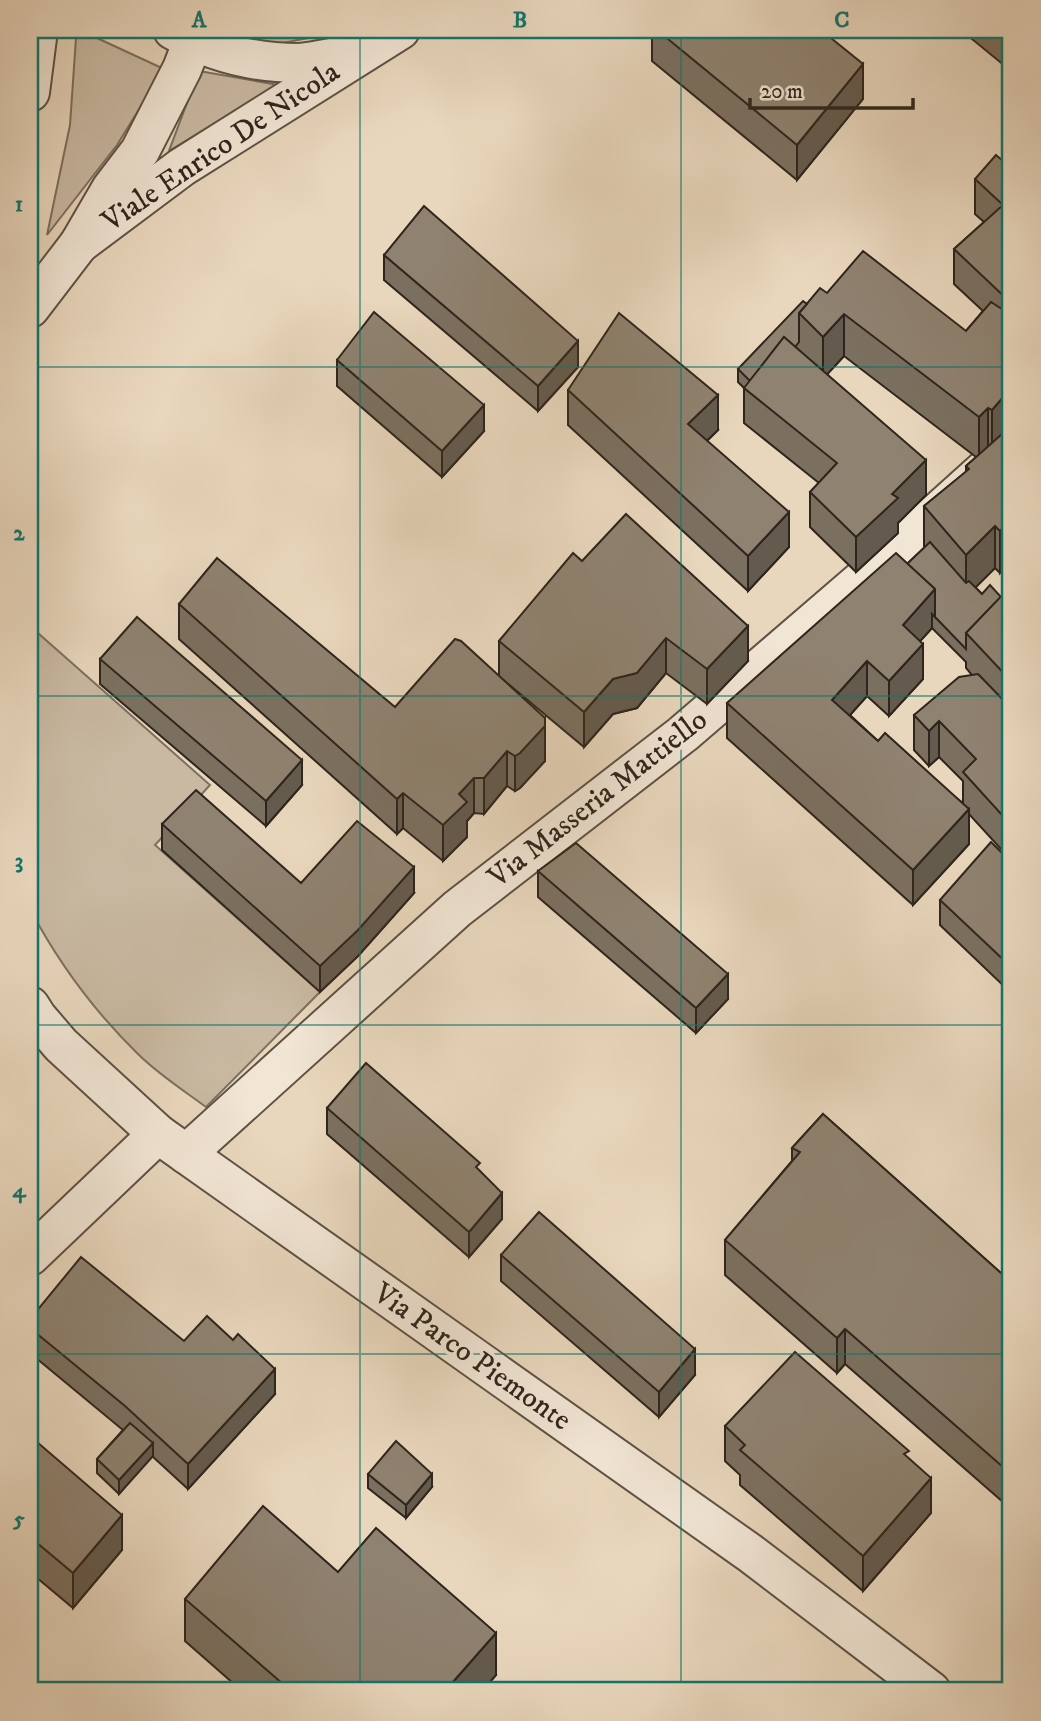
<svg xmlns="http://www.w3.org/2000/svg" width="1041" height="1721" font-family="'IM FELL DW Pica',serif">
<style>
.green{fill:#c9b9a2;stroke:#7c6f5f;stroke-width:2}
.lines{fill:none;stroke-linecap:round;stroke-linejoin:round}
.minor-casing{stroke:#5d5244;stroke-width:42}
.minor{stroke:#f1e5d4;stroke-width:38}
.wall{fill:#7b7060;stroke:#2e251c;stroke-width:2;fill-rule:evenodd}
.shaded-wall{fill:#645b4e;stroke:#2e251c;stroke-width:2}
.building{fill:#8f8270;stroke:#2e251c;stroke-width:2}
.grid{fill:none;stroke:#0f766e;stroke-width:2;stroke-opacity:0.55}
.labels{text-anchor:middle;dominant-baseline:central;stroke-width:7;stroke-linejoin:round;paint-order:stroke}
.street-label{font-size:30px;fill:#2e251c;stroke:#f1e5d4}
.neatline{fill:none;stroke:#0f766e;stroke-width:2.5}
.grid-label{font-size:23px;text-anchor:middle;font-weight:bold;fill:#0f766e}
</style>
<rect width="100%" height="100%" fill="#e9d7bd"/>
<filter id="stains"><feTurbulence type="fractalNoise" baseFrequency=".00286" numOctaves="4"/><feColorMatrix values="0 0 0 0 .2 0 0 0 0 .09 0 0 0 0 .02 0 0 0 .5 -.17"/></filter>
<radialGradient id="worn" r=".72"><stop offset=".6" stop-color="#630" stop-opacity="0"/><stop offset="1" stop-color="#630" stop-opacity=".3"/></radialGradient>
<!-- green -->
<g class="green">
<path d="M 247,30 L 351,30 L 277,44 L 253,39 Z"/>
<path d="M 84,32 L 164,69 L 117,145 L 47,235 L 70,125 L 76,38 Z"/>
<path d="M 199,71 L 278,85 L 169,151 Z"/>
<path d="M 30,626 L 210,785 L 155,845 L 320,992 L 206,1107 C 183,1090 158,1074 138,1054 C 95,1012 58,962 30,909 Z"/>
</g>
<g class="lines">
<defs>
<g id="minor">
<path d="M 173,30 C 212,53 254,63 299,63 C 315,62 332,57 348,55"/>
<path d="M 30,92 L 38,30"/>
<path d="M 79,244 L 182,167 L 400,30"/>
<path d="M 30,308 L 79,244 L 111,189 L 140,151 L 182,69 L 193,41 L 195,30"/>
<path d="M 30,1006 L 37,1017 L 61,1045 L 158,1134 L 750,1553 L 931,1691"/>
<path d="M 186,1154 L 457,909 L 683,734 L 869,574 L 1011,446"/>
<path d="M 30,1256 L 158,1134"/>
</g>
</defs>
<!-- minor casing -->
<use href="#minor" class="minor-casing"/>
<!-- minor -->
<use href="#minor" class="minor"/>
</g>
<!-- wall -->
<g class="wall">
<path d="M 652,30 L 821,30 L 863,99 L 797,180 L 652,61 Z"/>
<path d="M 961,30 L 1011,30 L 1011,71 Z"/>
<path d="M 1011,168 L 1011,562 L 1000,573 L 995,568 L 975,587 L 982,594 L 1001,597 L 1011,586 L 1011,860 L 969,814 L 969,844 L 913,905 L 727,738 L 727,703 L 907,564 L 924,548 L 924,506 L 966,472 L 966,466 L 976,457 L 844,356 L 827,374 L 926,495 L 898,523 L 898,533 L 856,572 L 810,527 L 810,492 L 819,483 L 744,423 L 744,388 L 738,382 L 738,369 L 807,304 L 827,293 L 966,331 L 983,311 L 954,284 L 954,249 L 984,222 L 975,214 L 975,179 ZM 932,628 L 966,662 L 966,668 L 972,675 L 914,715 L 914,750 L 929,766 L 939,757 L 963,781 L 963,803 L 878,741 L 850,715 L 867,696 L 889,716 L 923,679 L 920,641 Z"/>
<path d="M 384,255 L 578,367 L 538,411 L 384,280 Z"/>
<path d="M 337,360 L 484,431 L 442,477 L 337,386 Z"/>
<path d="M 568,390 L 718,430 L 707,441 L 789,547 L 748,591 L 568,425 Z"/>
<path d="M 582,561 L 748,661 L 707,704 L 666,673 L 637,708 L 613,714 L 584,747 L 501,678 L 545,761 L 520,788 L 515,791 L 507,786 L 484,814 L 474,813 L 467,821 L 467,837 L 443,861 L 403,828 L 397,834 L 179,639 L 179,604 L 395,707 L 499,675 L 499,641 Z"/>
<path d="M 100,659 L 302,785 L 266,826 L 100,684 Z"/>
<path d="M 162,824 L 301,883 L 414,893 L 358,956 L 320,992 L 162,850 Z"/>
<path d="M 1011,862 L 1011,986 L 1008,990 L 940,925 L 940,900 Z"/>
<path d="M 538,871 L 728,999 L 696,1033 L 538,897 Z"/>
<path d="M 327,1108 L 480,1171 L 502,1219 L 469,1257 L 327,1134 Z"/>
<path d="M 823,1114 L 1011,1282 L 1011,1509 L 845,1364 L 837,1373 L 725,1275 L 725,1240 L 792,1161 L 792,1148 Z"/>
<path d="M 501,1255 L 695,1375 L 659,1417 L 501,1281 Z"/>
<path d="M 30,1319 L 184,1341 L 275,1394 L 188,1489 L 152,1456 L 119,1494 L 97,1473 L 97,1459 L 123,1430 L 30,1353 Z"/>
<path d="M 725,1426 L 909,1459 L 931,1513 L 863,1591 L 740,1485 L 740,1475 L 725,1461 Z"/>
<path d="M 30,1436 L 122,1550 L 73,1608 L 30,1572 Z"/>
<path d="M 368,1474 L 432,1487 L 406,1518 L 368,1488 Z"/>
<path d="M 338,1572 L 496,1675 L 482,1691 L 242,1691 L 185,1641 L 185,1599 Z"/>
</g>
<!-- shaded-wall -->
<g class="shaded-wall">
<path d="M 863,64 L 863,99 L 797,180 L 797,145 Z"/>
<path d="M 844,314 L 844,356 L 823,379 L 823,337 Z"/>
<path d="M 578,341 L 578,367 L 538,411 L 538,386 Z"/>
<path d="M 1011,388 L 1011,430 L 992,452 L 992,410 Z"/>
<path d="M 718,395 L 718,430 L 688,459 L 688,424 Z"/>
<path d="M 484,405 L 484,431 L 442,477 L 442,451 Z"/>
<path d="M 988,408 L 988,450 L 979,459 L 979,417 Z"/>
<path d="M 926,460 L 926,495 L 898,523 L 898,533 L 856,572 L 856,537 L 892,494 Z"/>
<path d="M 789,512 L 789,547 L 748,591 L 748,556 Z"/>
<path d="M 1011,520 L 1011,562 L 1000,573 L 1000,531 Z"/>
<path d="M 995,526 L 995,568 L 966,597 L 966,555 Z"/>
<path d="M 935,589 L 935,617 L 932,614 L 932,628 L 903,660 L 903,625 Z"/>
<path d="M 748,626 L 748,661 L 707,704 L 707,669 Z"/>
<path d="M 666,638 L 666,673 L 637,708 L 613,714 L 584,747 L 584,712 L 613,679 Z"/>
<path d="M 923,644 L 923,679 L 889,716 L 889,681 Z"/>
<path d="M 867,661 L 867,696 L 832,735 L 832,700 Z"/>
<path d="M 545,718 L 545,761 L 520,788 L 515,791 L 515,756 Z"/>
<path d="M 939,721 L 939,757 L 929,766 L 929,731 Z"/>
<path d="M 507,751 L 507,786 L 484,814 L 484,778 Z"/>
<path d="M 302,760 L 302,785 L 266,826 L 266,801 Z"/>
<path d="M 474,778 L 474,813 L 467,821 L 467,837 L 443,861 L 443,825 L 459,794 Z"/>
<path d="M 403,793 L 403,828 L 397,834 L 397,799 Z"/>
<path d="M 969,809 L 969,844 L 913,905 L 913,870 Z"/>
<path d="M 414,867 L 414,893 L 358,956 L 320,992 L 320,966 Z"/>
<path d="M 1011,961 L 1011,986 L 1008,990 L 1008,964 Z"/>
<path d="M 728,974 L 728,999 L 696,1033 L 696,1008 Z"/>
<path d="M 502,1193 L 502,1219 L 469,1257 L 469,1232 Z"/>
<path d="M 845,1329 L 845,1364 L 837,1373 L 837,1338 Z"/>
<path d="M 695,1349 L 695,1375 L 659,1417 L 659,1392 Z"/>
<path d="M 275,1369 L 275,1394 L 188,1489 L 188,1464 Z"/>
<path d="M 153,1443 L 153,1456 L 119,1494 L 119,1480 Z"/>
<path d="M 432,1474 L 432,1487 L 406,1518 L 406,1505 Z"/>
<path d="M 931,1478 L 931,1513 L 863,1591 L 863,1556 Z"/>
<path d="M 122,1515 L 122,1550 L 73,1608 L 73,1573 Z"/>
<path d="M 496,1633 L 496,1675 L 482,1691 L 445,1691 Z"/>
</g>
<!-- building -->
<g class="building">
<path d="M 657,30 L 821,30 L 863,64 L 797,145 Z"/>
<path d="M 1004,30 L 1011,30 L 1011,36 Z"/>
<path d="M 996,155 L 1011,168 L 1011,303 L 954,249 L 1003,205 L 975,179 Z"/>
<path d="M 424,206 L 578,341 L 538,386 L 384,255 Z"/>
<path d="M 863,251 L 966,331 L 991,302 L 1008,313 L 1011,310 L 1011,388 L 992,410 L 988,408 L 979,417 L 844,314 L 823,337 L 799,313 L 820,288 L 827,293 Z"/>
<path d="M 803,301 L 807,304 L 799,313 L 799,342 L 795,347 L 784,337 L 750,381 L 738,369 Z"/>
<path d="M 374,312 L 484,405 L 442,451 L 337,360 Z"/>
<path d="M 619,313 L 718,395 L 688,424 L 789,512 L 748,556 L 568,390 Z"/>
<path d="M 784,337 L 926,460 L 892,494 L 898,498 L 856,537 L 810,492 L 837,463 L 744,388 Z"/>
<path d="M 1011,426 L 1011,520 L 1000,531 L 995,526 L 966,555 L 924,506 L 969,469 L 966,466 Z"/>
<path d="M 626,514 L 748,626 L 707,669 L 666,638 L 637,673 L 613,679 L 584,712 L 499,641 L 573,553 L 582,561 Z"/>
<path d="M 930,542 L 966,583 L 969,581 L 982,594 L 990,585 L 1001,597 L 966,633 L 966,649 L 935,617 L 935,589 L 907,564 Z"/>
<path d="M 896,553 L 935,589 L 903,625 L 923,644 L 889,681 L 867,661 L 832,700 L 878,741 L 885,733 L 969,809 L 913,870 L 727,703 Z"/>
<path d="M 217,558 L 395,707 L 455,639 L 461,641 L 545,718 L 545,726 L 520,753 L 515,756 L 507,751 L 484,778 L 474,778 L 459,794 L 467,802 L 443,825 L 403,793 L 397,799 L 179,604 Z"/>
<path d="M 1011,586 L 1011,681 L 966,633 Z"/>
<path d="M 137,617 L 302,760 L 266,801 L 100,659 Z"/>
<path d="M 978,674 L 1011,708 L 1011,825 L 963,772 L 976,759 L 939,721 L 929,731 L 914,715 L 959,677 Z"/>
<path d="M 196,790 L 301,883 L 357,821 L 414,867 L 358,930 L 320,966 L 162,824 Z"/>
<path d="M 991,842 L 1011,862 L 1011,961 L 1008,964 L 940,900 Z"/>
<path d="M 576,843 L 728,974 L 696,1008 L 538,871 Z"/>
<path d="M 366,1063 L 480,1163 L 476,1167 L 502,1193 L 469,1232 L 327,1108 Z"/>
<path d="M 823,1114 L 1011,1282 L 1011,1474 L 845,1329 L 837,1338 L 725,1240 L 800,1152 L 792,1148 Z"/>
<path d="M 539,1212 L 695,1349 L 659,1392 L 501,1255 Z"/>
<path d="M 81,1257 L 184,1341 L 207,1316 L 233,1340 L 238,1334 L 275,1369 L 188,1464 L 125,1406 L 30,1328 L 30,1319 Z"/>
<path d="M 795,1352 L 909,1451 L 904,1454 L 931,1478 L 863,1556 L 740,1450 L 745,1445 L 725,1426 Z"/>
<path d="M 130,1423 L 153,1443 L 119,1480 L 97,1459 Z"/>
<path d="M 30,1436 L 122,1515 L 73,1573 L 30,1537 Z"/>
<path d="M 396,1441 L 432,1474 L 406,1505 L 368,1474 Z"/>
<path d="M 263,1506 L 338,1572 L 376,1528 L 496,1633 L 445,1691 L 291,1691 L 185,1599 Z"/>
<path d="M 109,1686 L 115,1691 L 104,1691 Z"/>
</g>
<!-- grid -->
<path class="grid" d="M 360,30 L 360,1691M 681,30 L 681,1691M 30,367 L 1011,367M 30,696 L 1011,696M 30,1025 L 1011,1025M 30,1354 L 1011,1354"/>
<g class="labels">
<!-- street labels -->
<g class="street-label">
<text transform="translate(221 147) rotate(-34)">Viale Enrico De Nicola</text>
<text transform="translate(598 799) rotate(-38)">Via Masseria Mattiello</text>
<text transform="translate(472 1357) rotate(35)">Via Parco Piemonte</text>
</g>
</g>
<!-- margin -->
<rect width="1041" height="1721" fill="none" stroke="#e9d7bd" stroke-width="77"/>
<!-- scale -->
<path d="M750 98v10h163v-10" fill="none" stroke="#2e251c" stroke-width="3.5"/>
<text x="761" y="98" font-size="21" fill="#2e251c" stroke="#f1e5d4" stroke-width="5" paint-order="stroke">20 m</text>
<rect x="38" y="38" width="964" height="1644" class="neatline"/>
<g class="grid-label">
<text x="199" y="27">A</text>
<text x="520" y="27">B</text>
<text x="842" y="27">C</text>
<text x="19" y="211">1</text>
<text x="19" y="540">2</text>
<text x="19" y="868">3</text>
<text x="19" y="1197">4</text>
<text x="19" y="1526">5</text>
</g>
<rect width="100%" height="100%" filter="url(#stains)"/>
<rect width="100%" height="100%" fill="url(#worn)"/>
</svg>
